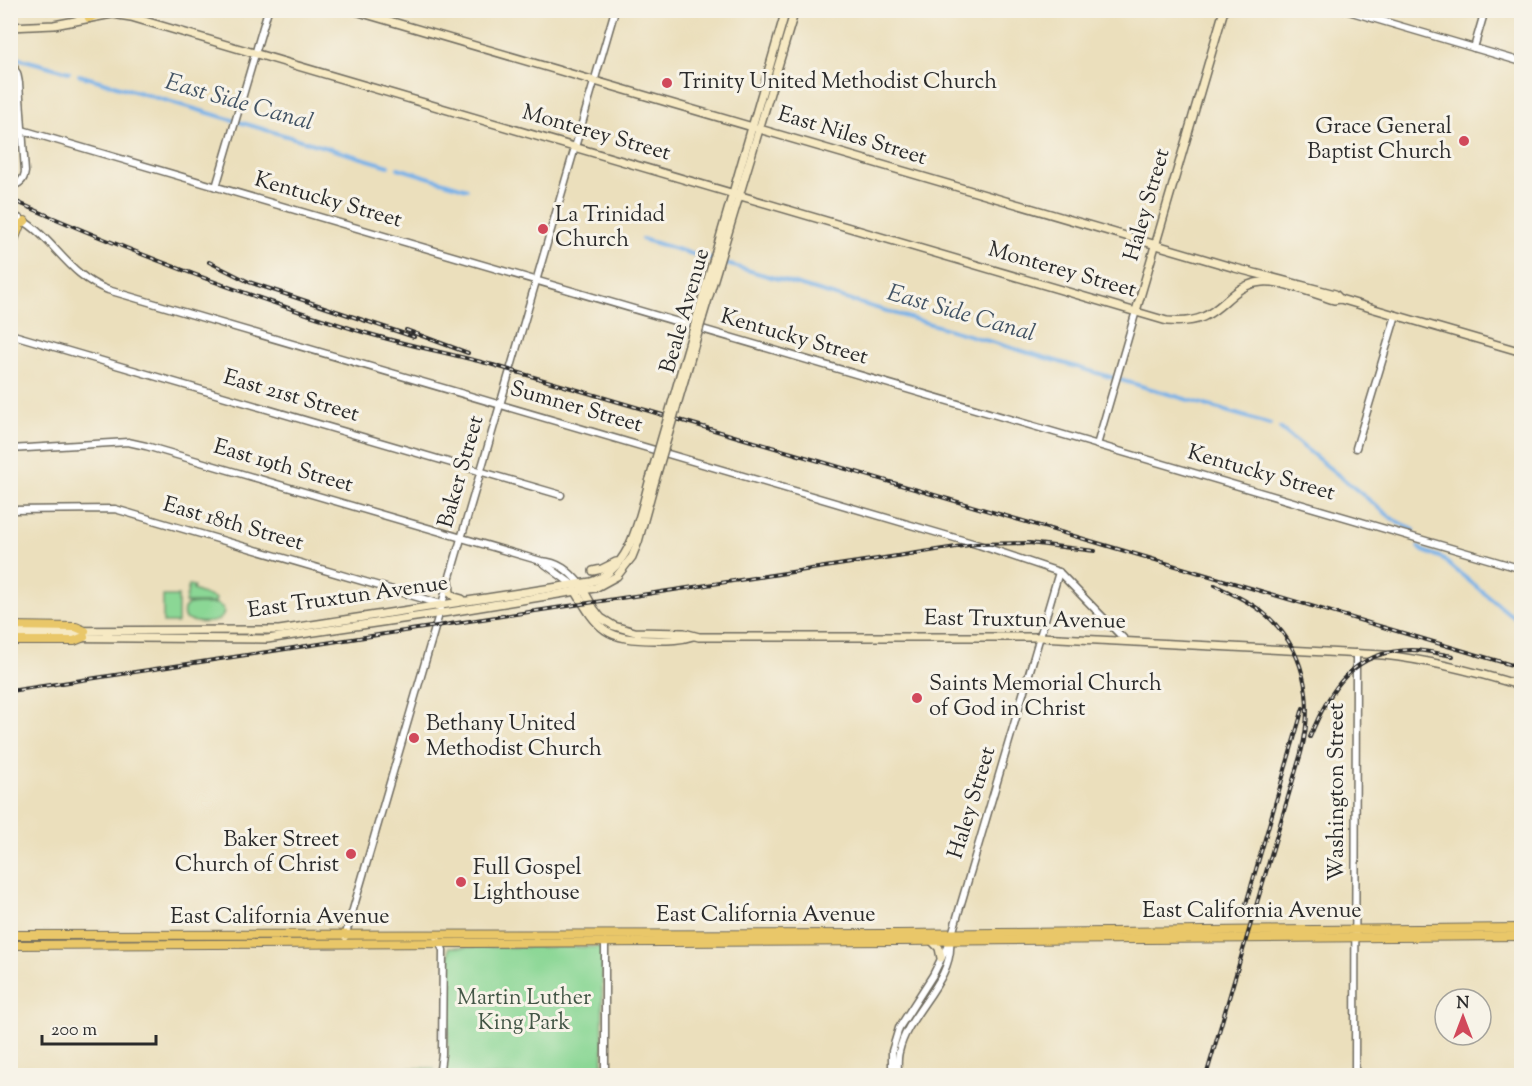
<svg xmlns="http://www.w3.org/2000/svg" width="1532" height="1086" font-family="'Sorts Mill Goudy',serif">
<style>
.green{fill:#8bd795;stroke:#5b8160;stroke-width:1.5}
.lines{fill:none;stroke-linecap:round;stroke-linejoin:round}
.canal{stroke:#77b1e8;stroke-width:4}
.tertiary-casing{stroke:#6e6a5e;stroke-width:9}
.secondary-casing{stroke:#6e6a5e;stroke-width:10}
.primary-casing{stroke:#6e6a5e;stroke-width:10}
.trunk-casing{stroke:#6e6a5e;stroke-width:10}
.motorway-casing{stroke:#6e6a5e;stroke-width:11}
.tertiary{stroke:#fff;stroke-width:6}
.secondary{stroke:#f6e9c3;stroke-width:7}
.primary{stroke:#e9c769;stroke-width:8}
.trunk{stroke:#e9c769;stroke-width:8}
.motorway{stroke:#e9c769;stroke-width:8}
.rail-casing{stroke:#2b2b2b;stroke-width:4}
.rail{stroke:#f7f3e8;stroke-width:1.5;stroke-dasharray:4.5;stroke-linecap:butt}
.secondary-bridge-casing{stroke:#6e6a5e;stroke-width:10;stroke-linecap:butt}
.secondary-bridge{stroke:#f6e9c3;stroke-width:7}
.poi-dot{fill:#d1495b;stroke:#f7f3e8;stroke-width:2}
.labels{text-anchor:middle;dominant-baseline:central;stroke-width:6;stroke-linejoin:round;paint-order:stroke}
.poi-label{font-size:22px;fill:#2b2b2b;stroke:#f7f3e8;text-anchor:start}
.street-label{font-size:22px;fill:#2b2b2b;stroke:#f7f3e8}
.park-label{font-size:22px;fill:#435646;stroke:#f7f3e8}
.water-label{font-size:24px;font-style:italic;fill:#425364;stroke:#f7f3e8}
</style>
<rect width="100%" height="100%" fill="#f7f3e8"/>
<filter id="ink" filterUnits="userSpaceOnUse"><feTurbulence type="fractalNoise" baseFrequency=".0167" numOctaves="2"/><feDisplacementMap in="SourceGraphic" scale="12" xChannelSelector="R" yChannelSelector="G"/><feConvolveMatrix kernelMatrix="1 2 1 2 8 2 1 2 1" color-interpolation-filters="sRGB"/></filter>
<filter id="wash" filterUnits="userSpaceOnUse"><feTurbulence type="fractalNoise" baseFrequency=".008" numOctaves="4" result="noise"/><feDisplacementMap in="SourceGraphic" scale="24" xChannelSelector="R" yChannelSelector="G"/><feGaussianBlur stdDeviation="1.35" result="paint"/><feColorMatrix in="noise" values="0 0 0 0 0 0 0 0 0 0 0 0 0 0 0 0 0 1.4 0 .05"/><feComposite in="paint" operator="in"/></filter>
<g filter="url(#wash)">
<rect width="100%" height="100%" fill="#ebdfbc"/>
<!-- green -->
<g class="green">
<path d="M 189,585 L 194,586 L 193,590 L 216,599 L 215,603 L 185,603 Z"/>
<rect x="163" y="596" width="15" height="27"/>
<path d="M 189,604 L 217,604 L 223,608 C 229,626 196,624 185,619 C 182,613 183,607 189,604 Z"/>
<path d="M 449,947 L 602,947 L 603,1075 L 445,1076 L 448,1048 Z"/>
<path d="M 347,1068 L 434,1068 L 433,1076 L 347,1075 Z"/>
</g>
<g class="lines">
<!-- canal -->
<g class="canal">
<path d="M 10,56 L 69,72"/>
<path d="M 79,75 L 389,166"/>
<path d="M 398,168 L 467,189"/>
<path d="M 642,239 L 713,260"/>
<path d="M 720,262 L 1270,424"/>
<path d="M 1280,428 L 1394,520 L 1414,530"/>
<path d="M 1418,547 L 1423,551 L 1440,557 L 1522,624"/>
</g>
</g>
</g>
<g filter="url(#ink)">
<g class="lines">
<defs>
<g id="tertiary">
<path d="M 1345,10 L 1522,62"/>
<path d="M 1474,48 L 1485,10"/>
<path d="M 10,63 L 17,73 L 19,83 L 25,172 C 24,180 19,185 10,186"/>
<path d="M 22,130 L 1522,569"/>
<path d="M 216,187 L 268,10"/>
<path d="M 10,214 C 52,231 64,274 108,290 L 979,545 L 1059,572 L 1126,641"/>
<path d="M 10,334 L 561,495"/>
<path d="M 1097,445 L 1136,311"/>
<path d="M 1356,448 L 1396,315"/>
<path d="M 10,449 L 128,442 L 146,446 L 541,561 C 559,562 569,571 580,584"/>
<path d="M 10,510 L 115,509 L 441,604"/>
<path d="M 542,562 L 573,585"/>
<path d="M 435,935 L 443,950 L 442,1054 L 439,1076"/>
<path d="M 345,937 L 615,10"/>
<path d="M 605,942 L 605,1076"/>
<path d="M 892,1076 L 892,1051 L 899,1028 L 933,975 L 950,941"/>
<path d="M 898,1076 C 898,1068 897,1059 899,1052 C 907,1013 954,981 950,941 L 1059,572"/>
<path d="M 1355,1076 L 1356,653"/>
</g>
<g id="secondary">
<path d="M 352,10 L 1235,268 L 1335,294 L 1340,299"/>
<path d="M 10,27 L 54,25 L 112,14 L 131,17 L 1167,321 C 1179,322 1192,322 1203,317 C 1226,307 1234,284 1262,282 C 1282,280 1314,294 1334,300 L 1340,299 L 1522,352"/>
<path d="M 1136,311 L 1224,10"/>
<path d="M 697,317 L 786,10"/>
<path d="M 702,319 L 795,10"/>
<path d="M 593,571 L 602,569 L 616,562"/>
<path d="M 449,579 L 450,593 L 455,597 L 462,599"/>
<path d="M 580,584 L 594,609 L 601,618 L 614,626 L 635,632 L 684,633 L 699,637 L 1040,637 L 1383,655 C 1430,660 1476,672 1522,686"/>
<path d="M 575,590 C 599,631 606,640 656,640 C 669,640 681,640 693,636"/>
<path d="M 10,631 L 279,630 L 591,582 C 633,568 639,516 650,479"/>
<path d="M 10,637 L 267,639 L 456,611 L 595,588 L 617,576 L 632,557 L 638,542 L 655,480"/>
<path d="M 932,941 L 939,948 L 941,958"/>
</g>
<g id="primary">
<path d="M 10,67 L 14,67"/>
<path d="M 10,251 L 20,225 L 25,221"/>
<path d="M 10,935 L 896,934 L 1522,928"/>
<path d="M 10,945 L 897,941 L 1522,936"/>
</g>
<g id="trunk">
<path d="M 10,626 L 76,627 L 85,631"/>
<path d="M 10,641 L 74,641 L 84,637"/>
</g>
<path id="motorway" d="M 89,18 L 106,10"/>
</defs>
<!-- tertiary casing -->
<use href="#tertiary" class="tertiary-casing"/>
<!-- secondary casing -->
<use href="#secondary" class="secondary-casing"/>
<!-- primary casing -->
<use href="#primary" class="primary-casing"/>
<!-- trunk casing -->
<use href="#trunk" class="trunk-casing"/>
<!-- motorway casing -->
<use href="#motorway" class="motorway-casing"/>
<!-- tertiary -->
<use href="#tertiary" class="tertiary"/>
<!-- secondary -->
<use href="#secondary" class="secondary"/>
<!-- primary -->
<use href="#primary" class="primary"/>
<!-- trunk -->
<use href="#trunk" class="trunk"/>
<!-- motorway -->
<use href="#motorway" class="motorway"/>
<defs>
<g id="rail">
<path d="M 10,199 C 123,249 238,293 356,330 C 401,344 448,353 493,365 L 1522,668"/>
<path d="M 209,262 L 249,282 L 414,337"/>
<path d="M 406,330 L 468,353"/>
<path d="M 10,691 L 976,544 L 1029,543 L 1095,551"/>
<path d="M 1310,737 C 1329,690 1353,650 1412,650 C 1425,650 1439,654 1453,656"/>
<path d="M 1243,914 L 1303,708"/>
<path d="M 1206,1076 L 1301,753 C 1315,700 1305,645 1260,610 C 1246,600 1230,593 1215,585"/>
</g>
</defs>
<!-- rail casing -->
<use href="#rail" class="rail-casing"/>
<!-- rail -->
<use href="#rail" class="rail"/>
<defs>
<g id="secondary-bridge">
<path d="M 650,479 L 697,317"/>
<path d="M 655,480 L 702,319"/>
</g>
</defs>
<!-- secondary-bridge casing -->
<use href="#secondary-bridge" class="secondary-bridge-casing"/>
<!-- secondary-bridge -->
<use href="#secondary-bridge" class="secondary-bridge"/>
</g>
</g>
<!-- markers -->
<g class="poi-dot">
<circle cx="667" cy="83" r="6"/>
<circle cx="1464" cy="141" r="6"/>
<circle cx="543" cy="229" r="6"/>
<circle cx="917" cy="698" r="6"/>
<circle cx="414" cy="738" r="6"/>
<circle cx="351" cy="854" r="6"/>
<circle cx="461" cy="882" r="6"/>
</g>
<g class="labels">
<!-- poi labels -->
<g class="poi-label">
<text x="679" y="83">Trinity United Methodist Church</text>
<text x="1452" y="128" text-anchor="end">Grace General<tspan x="1452" dy="25">Baptist Church</tspan></text>
<text x="555" y="216">La Trinidad<tspan x="555" dy="25">Church</tspan></text>
<text x="929" y="685">Saints Memorial Church<tspan x="929" dy="25">of God in Christ</tspan></text>
<text x="426" y="725">Bethany United<tspan x="426" dy="25">Methodist Church</tspan></text>
<text x="339" y="841" text-anchor="end">Baker Street<tspan x="339" dy="25">Church of Christ</tspan></text>
<text x="473" y="869">Full Gospel<tspan x="473" dy="25">Lighthouse</tspan></text>
</g>
<!-- street labels -->
<g class="street-label">
<text transform="translate(596 134) rotate(16)">Monterey Street</text>
<text transform="translate(852 137) rotate(17)">East Niles Street</text>
<text transform="translate(328 201) rotate(16)">Kentucky Street</text>
<text transform="translate(1148 205) rotate(-74)">Haley Street</text>
<text transform="translate(1062 271) rotate(16)">Monterey Street</text>
<text transform="translate(686 311) rotate(-74)">Beale Avenue</text>
<text transform="translate(794 338) rotate(16)">Kentucky Street</text>
<text transform="translate(291 397) rotate(16)">East 21st Street</text>
<text transform="translate(576 408) rotate(16)">Sumner Street</text>
<text transform="translate(283 467) rotate(16)">East 19th Street</text>
<text transform="translate(462 472) rotate(-74)">Baker Street</text>
<text transform="translate(1261 474) rotate(16)">Kentucky Street</text>
<text transform="translate(233 525) rotate(16)">East 18th Street</text>
<text transform="translate(348 598) rotate(-8)">East Truxtun Avenue</text>
<text transform="translate(1025 621) rotate(1)">East Truxtun Avenue</text>
<text transform="translate(1338 792) rotate(-90)">Washington Street</text>
<text transform="translate(973 803) rotate(-73)">Haley Street</text>
<text x="1252" y="912">East California Avenue</text>
<text x="766" y="916">East California Avenue</text>
<text x="280" y="918">East California Avenue</text>
</g>
<!-- park labels -->
<g class="park-label">
<text x="524" y="999">Martin Luther<tspan x="524" dy="25">King Park</tspan></text>
</g>
<!-- water labels -->
<g class="water-label">
<text transform="translate(239 103) rotate(16)">East Side Canal</text>
<text transform="translate(961 314) rotate(16)">East Side Canal</text>
</g>
</g>
<!-- margin -->
<rect width="1532" height="1086" fill="none" stroke="#f7f3e8" stroke-width="36"/>
<!-- north arrow -->
<g transform="translate(1463 1017)"><circle r="28" fill="#f7f3e8" stroke="#a5a39c" stroke-width="1.5"/>
<path d="M0-4.5L10 22L0 15L-10 22Z" fill="#d1495b"/>
<text y="-9" font-size="16" font-weight="bold" text-anchor="middle" fill="#2b2b2b">N</text>
</g>
<!-- scale -->
<path d="M42 1035v9h114v-9" fill="none" stroke="#2b2b2b" stroke-width="3"/>
<text x="51" y="1035" font-size="18" fill="#2b2b2b" stroke="#f7f3e8" stroke-width="4.5" paint-order="stroke">200 m</text>
</svg>
